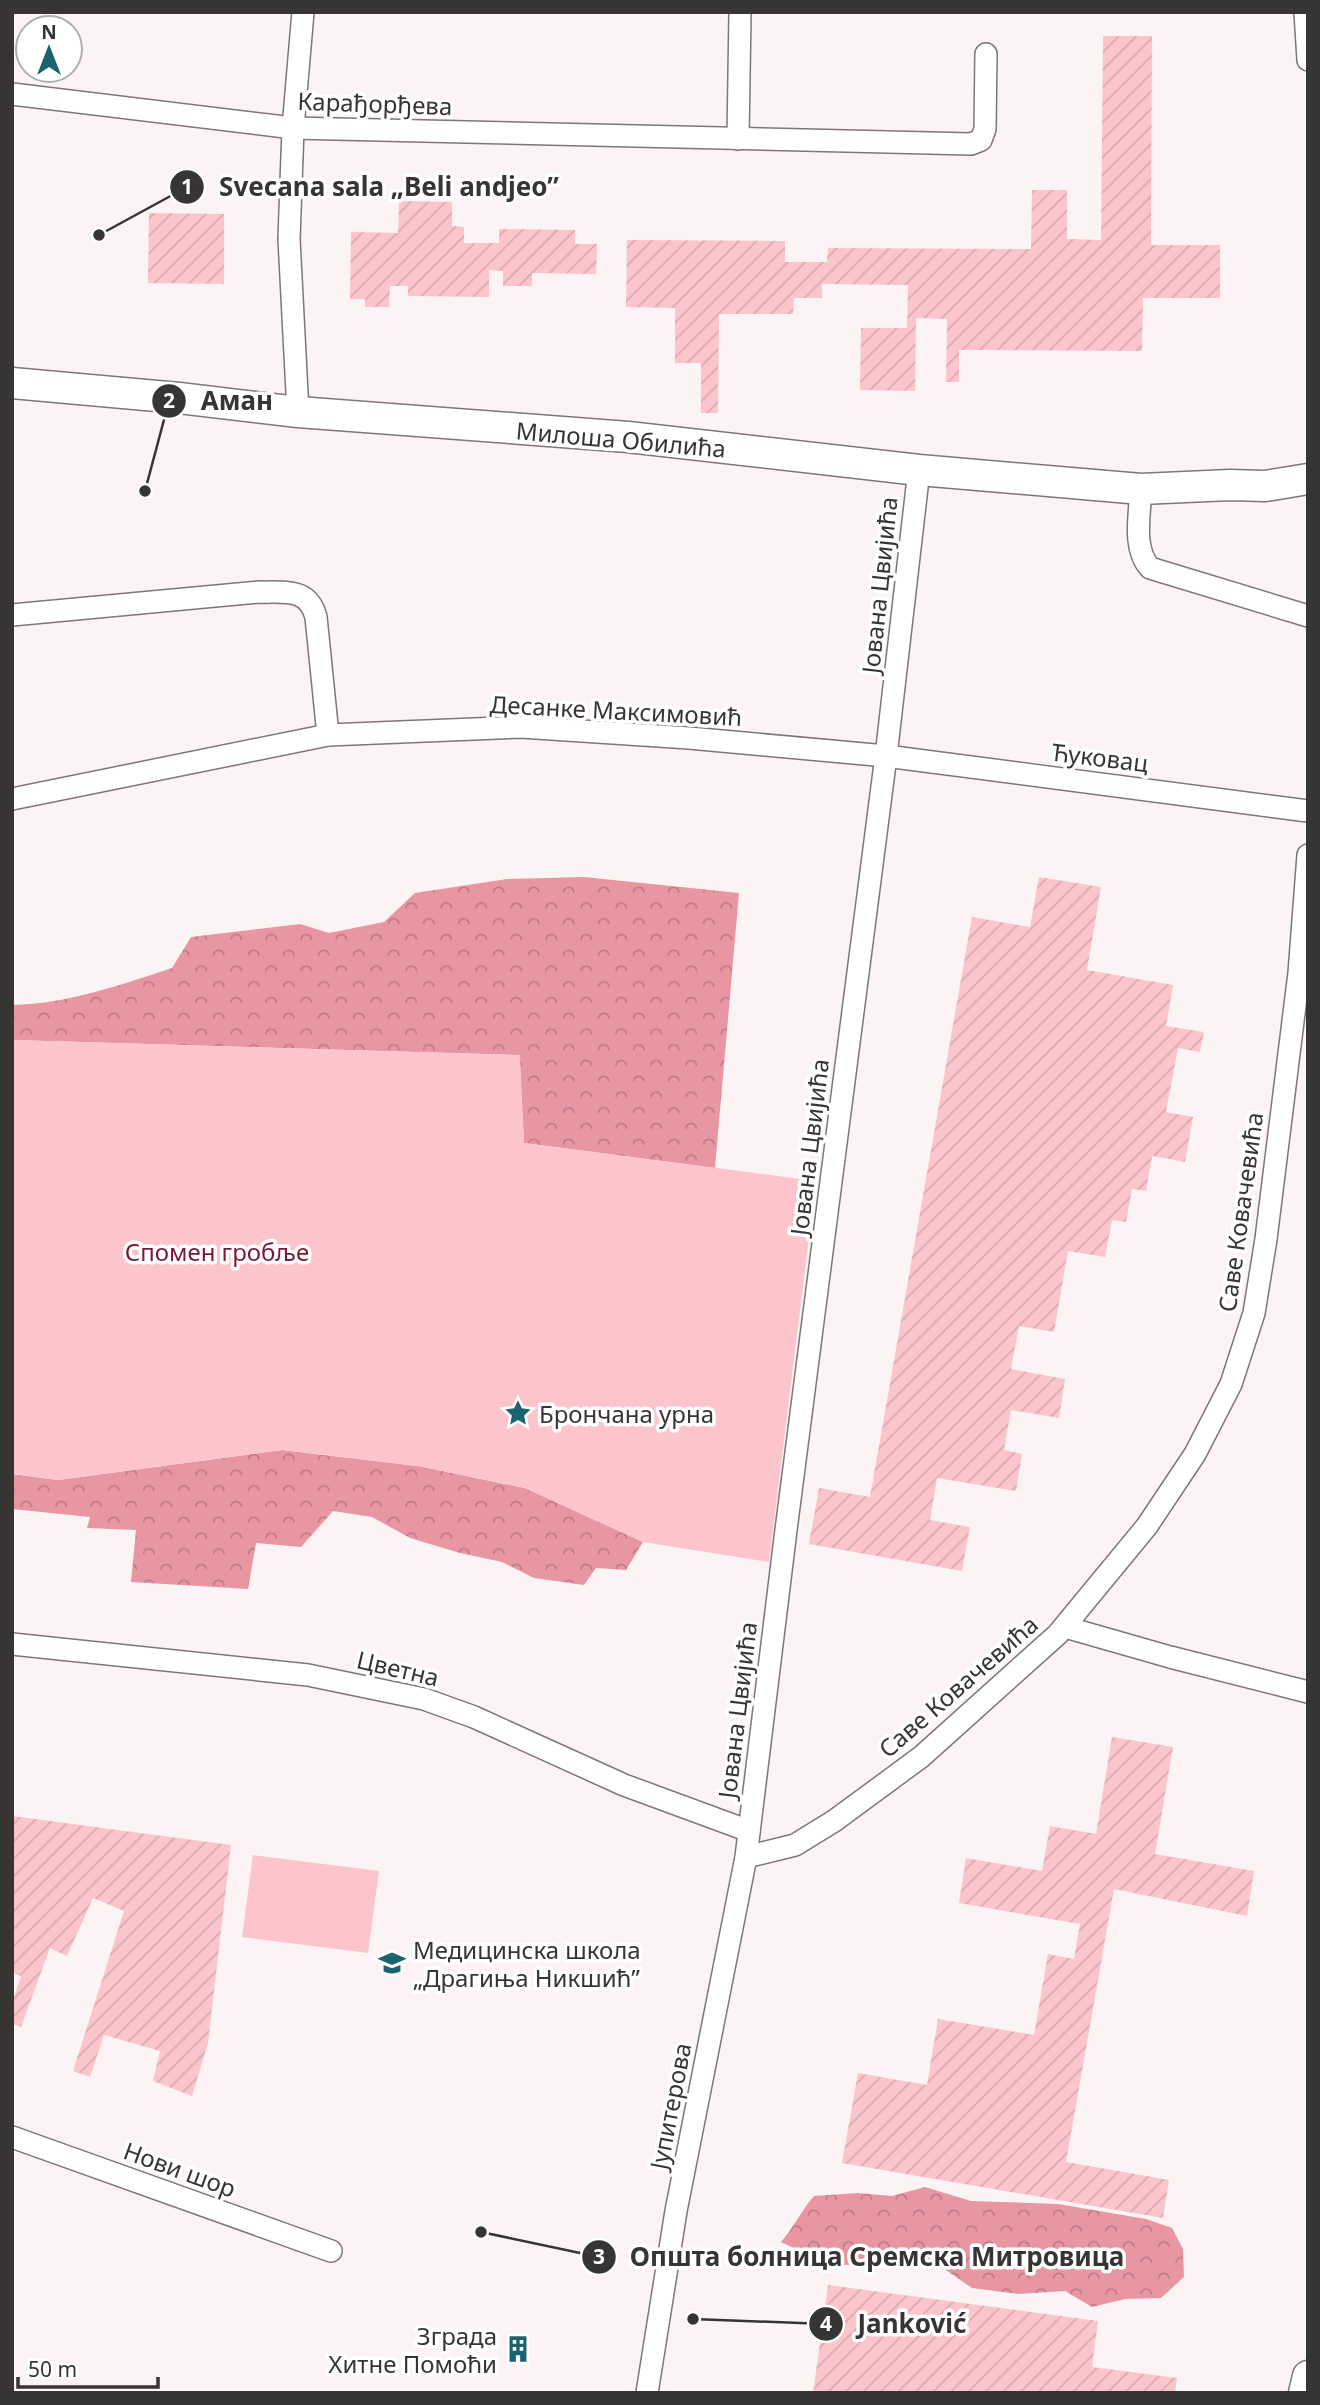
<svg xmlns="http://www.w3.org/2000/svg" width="1320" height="2405" font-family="'Noto Sans',sans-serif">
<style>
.forest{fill:url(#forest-crowns)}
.park{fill:#fcc5cc}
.garden{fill:url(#garden-furrows)}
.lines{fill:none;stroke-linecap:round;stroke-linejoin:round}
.street-casing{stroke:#7e7677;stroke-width:24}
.secondary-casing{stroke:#7e7677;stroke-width:33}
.street{stroke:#fff;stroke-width:21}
.secondary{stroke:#fff;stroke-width:30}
.labels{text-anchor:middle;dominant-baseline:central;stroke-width:7;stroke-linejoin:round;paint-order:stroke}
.street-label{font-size:24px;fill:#373434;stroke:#fff}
.park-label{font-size:24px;fill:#791935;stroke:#fff}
.poi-label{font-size:24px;fill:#373434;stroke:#fff;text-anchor:start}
.leader{fill:none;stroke:#373434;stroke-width:2.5}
.callout-dot{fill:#373434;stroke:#fff;stroke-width:2.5}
.mark-label{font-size:21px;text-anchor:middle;font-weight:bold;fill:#fff}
.callout-label{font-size:26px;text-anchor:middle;font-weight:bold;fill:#373434;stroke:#fff;stroke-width:7;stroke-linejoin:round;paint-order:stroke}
</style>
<defs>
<pattern id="forest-crowns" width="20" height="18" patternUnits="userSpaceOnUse" patternTransform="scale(1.75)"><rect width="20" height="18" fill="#e996a3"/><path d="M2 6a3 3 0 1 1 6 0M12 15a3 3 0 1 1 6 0" fill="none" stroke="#be7b86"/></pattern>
<pattern id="garden-furrows" width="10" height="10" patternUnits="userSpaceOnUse" patternTransform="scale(1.75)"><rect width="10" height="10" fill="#fcc5cc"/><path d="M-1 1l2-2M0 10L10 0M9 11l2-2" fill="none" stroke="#d9aab0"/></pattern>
</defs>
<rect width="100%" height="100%" fill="#fbf3f4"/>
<!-- forest -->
<g class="forest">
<path d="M 584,877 L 739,893 L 715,1168 L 524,1143 L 519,1055 L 12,1040 L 12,1005 C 67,1004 120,985 172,968 L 191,937 L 300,924 L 329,933 L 384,922 L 415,893 L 507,879 Z"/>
<path d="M 282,1450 L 418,1466 L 525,1488 L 643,1542 L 626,1570 L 596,1568 L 584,1585 L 534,1578 L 502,1562 L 460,1553 L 410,1538 L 372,1517 L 333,1511 L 301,1547 L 256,1543 L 248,1589 L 131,1582 L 136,1530 L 87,1528 L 90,1517 L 12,1509 L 12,1474 L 58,1480 Z"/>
<path d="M 925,2187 L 971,2201 L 1058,2204 L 1146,2219 L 1172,2228 L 1183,2249 L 1184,2277 L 1161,2298 L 1125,2299 L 1092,2307 L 1065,2291 L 1018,2294 L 972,2288 L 937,2264 L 829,2265 L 781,2242 C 794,2227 801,2211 814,2196 L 858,2193 L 892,2196 Z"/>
</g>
<!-- park -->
<g class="park">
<path d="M 12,1040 L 520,1055 L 524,1143 L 816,1181 L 769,1562 L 643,1542 L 525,1488 L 418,1466 L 282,1450 L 58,1480 L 12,1474 Z"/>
<path d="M 253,1855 L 379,1871 L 368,1953 L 242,1937 Z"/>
</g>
<!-- garden -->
<g class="garden">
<path d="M 1103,36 L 1152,36 L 1151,245 L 1220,245 L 1220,298 L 1143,298 L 1142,351 L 959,350 L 959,382 L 946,382 L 947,319 L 916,318 L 915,391 L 860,390 L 861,328 L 907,328 L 908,285 L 822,284 L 822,298 L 794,298 L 793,314 L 719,314 L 718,413 L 701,413 L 701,363 L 675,363 L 675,308 L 626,307 L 627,240 L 785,241 L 785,262 L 827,262 L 828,248 L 1031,249 L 1032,190 L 1067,190 L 1067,239 L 1101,240 Z"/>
<path d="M 399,201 L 452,202 L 452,226 L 464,227 L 464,243 L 499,243 L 499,229 L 575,230 L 575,244 L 597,244 L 596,274 L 532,273 L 532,286 L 503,286 L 503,271 L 489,270 L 489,297 L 408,296 L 408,286 L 390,286 L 389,307 L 365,307 L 365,299 L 350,299 L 351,232 L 398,233 Z"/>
<path d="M 149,213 L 224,214 L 224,284 L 148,283 Z"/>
<path d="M 1039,877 L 1101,887 L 1087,970 L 1173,985 L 1166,1026 L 1204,1032 L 1200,1052 L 1178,1048 L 1166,1112 L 1193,1117 L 1185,1162 L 1152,1156 L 1146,1191 L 1132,1189 L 1126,1222 L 1112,1220 L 1105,1257 L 1068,1251 L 1054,1332 L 1019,1326 L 1011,1369 L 1065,1379 L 1059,1418 L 1011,1410 L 1004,1450 L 1022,1454 L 1016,1491 L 937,1478 L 930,1520 L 970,1527 L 962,1571 L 809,1544 L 819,1488 L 870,1497 L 972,917 L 1030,927 Z"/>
<path d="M 1112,1737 L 1173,1747 L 1155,1854 L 1254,1871 L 1247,1916 L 1114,1889 L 1066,2162 L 1169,2180 L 1163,2218 L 842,2163 L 858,2073 L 927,2085 L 938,2019 L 1034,2035 L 1048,1954 L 1074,1959 L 1080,1924 L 959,1903 L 966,1858 L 1042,1871 L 1050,1826 L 1096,1834 Z"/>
<path d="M 12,1816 L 231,1845 L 208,2043 L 192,2096 L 153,2081 L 160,2051 L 104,2035 L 90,2077 L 73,2071 L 124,1911 L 93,1898 L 67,1956 L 50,1948 L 21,2027 L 12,2024 L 12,2003 L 21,1976 L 12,1973 Z"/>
<path d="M 828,2285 L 1098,2321 L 1092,2367 L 1177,2378 L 1175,2393 L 813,2393 Z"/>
</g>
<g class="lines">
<defs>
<g id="street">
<path d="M 1305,12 L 1308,60"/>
<path d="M 12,94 L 293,128 L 971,144 L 981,140 L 985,129 L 986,54"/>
<path d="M 738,139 L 740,12"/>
<path d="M 298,412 L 289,239 L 293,128 L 303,12"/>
<path d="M 1141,489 C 1140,514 1132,548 1150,568 L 1308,616"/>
<path d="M 12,615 L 259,592 C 285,593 308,587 316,617 L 328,735"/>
<path d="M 12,799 L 328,735 L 521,727 L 689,738 L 886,756 L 1308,811"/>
<path d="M 1065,1627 L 1170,1657 L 1308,1692"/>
<path d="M 12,1644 L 308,1675 L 424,1699 L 474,1717 L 624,1785 L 749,1831"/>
<path d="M 746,1857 L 795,1845 L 834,1821 L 921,1757 L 1058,1634 L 1147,1526 L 1195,1454 L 1231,1384 L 1254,1313 L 1266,1239 L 1299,973 L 1308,855"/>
<path d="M 12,2137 L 331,2251"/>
<path d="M 647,2393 L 676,2211 L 746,1857 L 786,1530 L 886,756 L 919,470"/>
</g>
<g id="secondary">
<path d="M 12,383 L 179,398 L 298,412 L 628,437 L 919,470 L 1141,489 L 1230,485 L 1265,486 L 1308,479"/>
<path d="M 1304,2393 L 1308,2376"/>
</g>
</defs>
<!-- street casing -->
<use href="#street" class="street-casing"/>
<!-- secondary casing -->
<use href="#secondary" class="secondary-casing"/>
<!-- street -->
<use href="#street" class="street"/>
<!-- secondary -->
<use href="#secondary" class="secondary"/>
</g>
<!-- icons -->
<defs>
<symbol id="sight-bare" viewBox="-9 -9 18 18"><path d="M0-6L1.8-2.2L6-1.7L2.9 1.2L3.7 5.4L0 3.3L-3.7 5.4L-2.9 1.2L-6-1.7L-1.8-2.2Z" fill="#1a6471" stroke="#fff" stroke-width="2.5" paint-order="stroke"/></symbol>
<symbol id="school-bare" viewBox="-9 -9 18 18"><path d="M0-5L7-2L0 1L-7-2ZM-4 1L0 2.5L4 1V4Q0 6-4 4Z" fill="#1a6471" stroke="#fff" stroke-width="2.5" paint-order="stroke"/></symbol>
<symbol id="building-bare" viewBox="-9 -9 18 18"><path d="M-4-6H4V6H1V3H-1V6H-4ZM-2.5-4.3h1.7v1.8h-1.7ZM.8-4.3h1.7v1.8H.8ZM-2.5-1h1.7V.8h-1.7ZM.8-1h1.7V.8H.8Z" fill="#1a6471" stroke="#fff" stroke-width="2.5" paint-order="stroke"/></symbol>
</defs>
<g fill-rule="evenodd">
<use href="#sight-bare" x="499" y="1394" width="38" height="38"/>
<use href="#school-bare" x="373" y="1944" width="38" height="38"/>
<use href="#building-bare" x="499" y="2330" width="38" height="38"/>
</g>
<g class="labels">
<!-- street labels -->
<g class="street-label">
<text transform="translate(375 103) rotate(2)">Карађорђева</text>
<text transform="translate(621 439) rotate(5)">Милоша Обилића</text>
<text transform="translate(879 585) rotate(-84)">Јована Цвијића</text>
<text transform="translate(616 710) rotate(3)">Десанке Максимовић</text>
<text transform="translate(1100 757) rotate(7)">Ћуковац</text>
<text transform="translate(809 1147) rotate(-83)">Јована Цвијића</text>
<text transform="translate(1240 1212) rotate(-82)">Саве Ковачевића</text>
<text transform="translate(398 1668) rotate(13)">Цветна</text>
<text transform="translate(958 1686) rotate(-41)">Саве Ковачевића</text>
<text transform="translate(737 1710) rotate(-83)">Јована Цвијића</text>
<text transform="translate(670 2106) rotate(-79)">Јупитерова</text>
<text transform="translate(180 2169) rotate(20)">Нови шор</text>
</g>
<!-- park labels -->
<g class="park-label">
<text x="217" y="1251">Спомен гробље</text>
</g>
<!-- poi labels -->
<g class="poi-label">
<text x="539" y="1413">Брончана урна</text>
<text x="413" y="1949">Медицинска школа<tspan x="413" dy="28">„Драгиња Никшић”</tspan></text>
<text x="497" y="2335" text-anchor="end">Зграда<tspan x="497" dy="28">Хитне Помоћи</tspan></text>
</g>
</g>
<!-- callouts -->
<path class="leader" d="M99 235L187 187M145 491L169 401M481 2232L599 2257M693 2319L826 2324"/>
<g class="callout-dot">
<circle cx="99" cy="235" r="7"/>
<circle cx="145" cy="491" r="7"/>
<circle cx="481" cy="2232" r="7"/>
<circle cx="693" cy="2319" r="7"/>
<circle cx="187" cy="187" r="18"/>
<circle cx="169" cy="401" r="18"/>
<circle cx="599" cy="2257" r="18"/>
<circle cx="826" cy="2324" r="18"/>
</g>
<g class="mark-label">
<text x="187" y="194">1</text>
<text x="169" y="408">2</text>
<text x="599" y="2264">3</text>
<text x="826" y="2331">4</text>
</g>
<g class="callout-label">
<text x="389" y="196">Svecana sala „Beli andjeo”</text>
<text x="237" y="410">Аман</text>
<text x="877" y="2266">Општа болница Сремска Митровица</text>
<text x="912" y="2333">Janković</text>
</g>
<!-- border -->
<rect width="1320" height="2405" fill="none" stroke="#373434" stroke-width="28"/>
<!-- north arrow -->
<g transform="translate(49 49)"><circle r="33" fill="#ffffff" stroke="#afaeae" stroke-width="2"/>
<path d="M0-5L12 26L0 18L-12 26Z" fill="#1a6471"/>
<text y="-10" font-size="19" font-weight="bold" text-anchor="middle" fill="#373434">N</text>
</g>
<!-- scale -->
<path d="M18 2377v10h140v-10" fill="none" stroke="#373434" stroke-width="3.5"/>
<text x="28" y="2377" font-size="21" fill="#373434" stroke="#ffffff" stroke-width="5" paint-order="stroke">50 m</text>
</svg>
